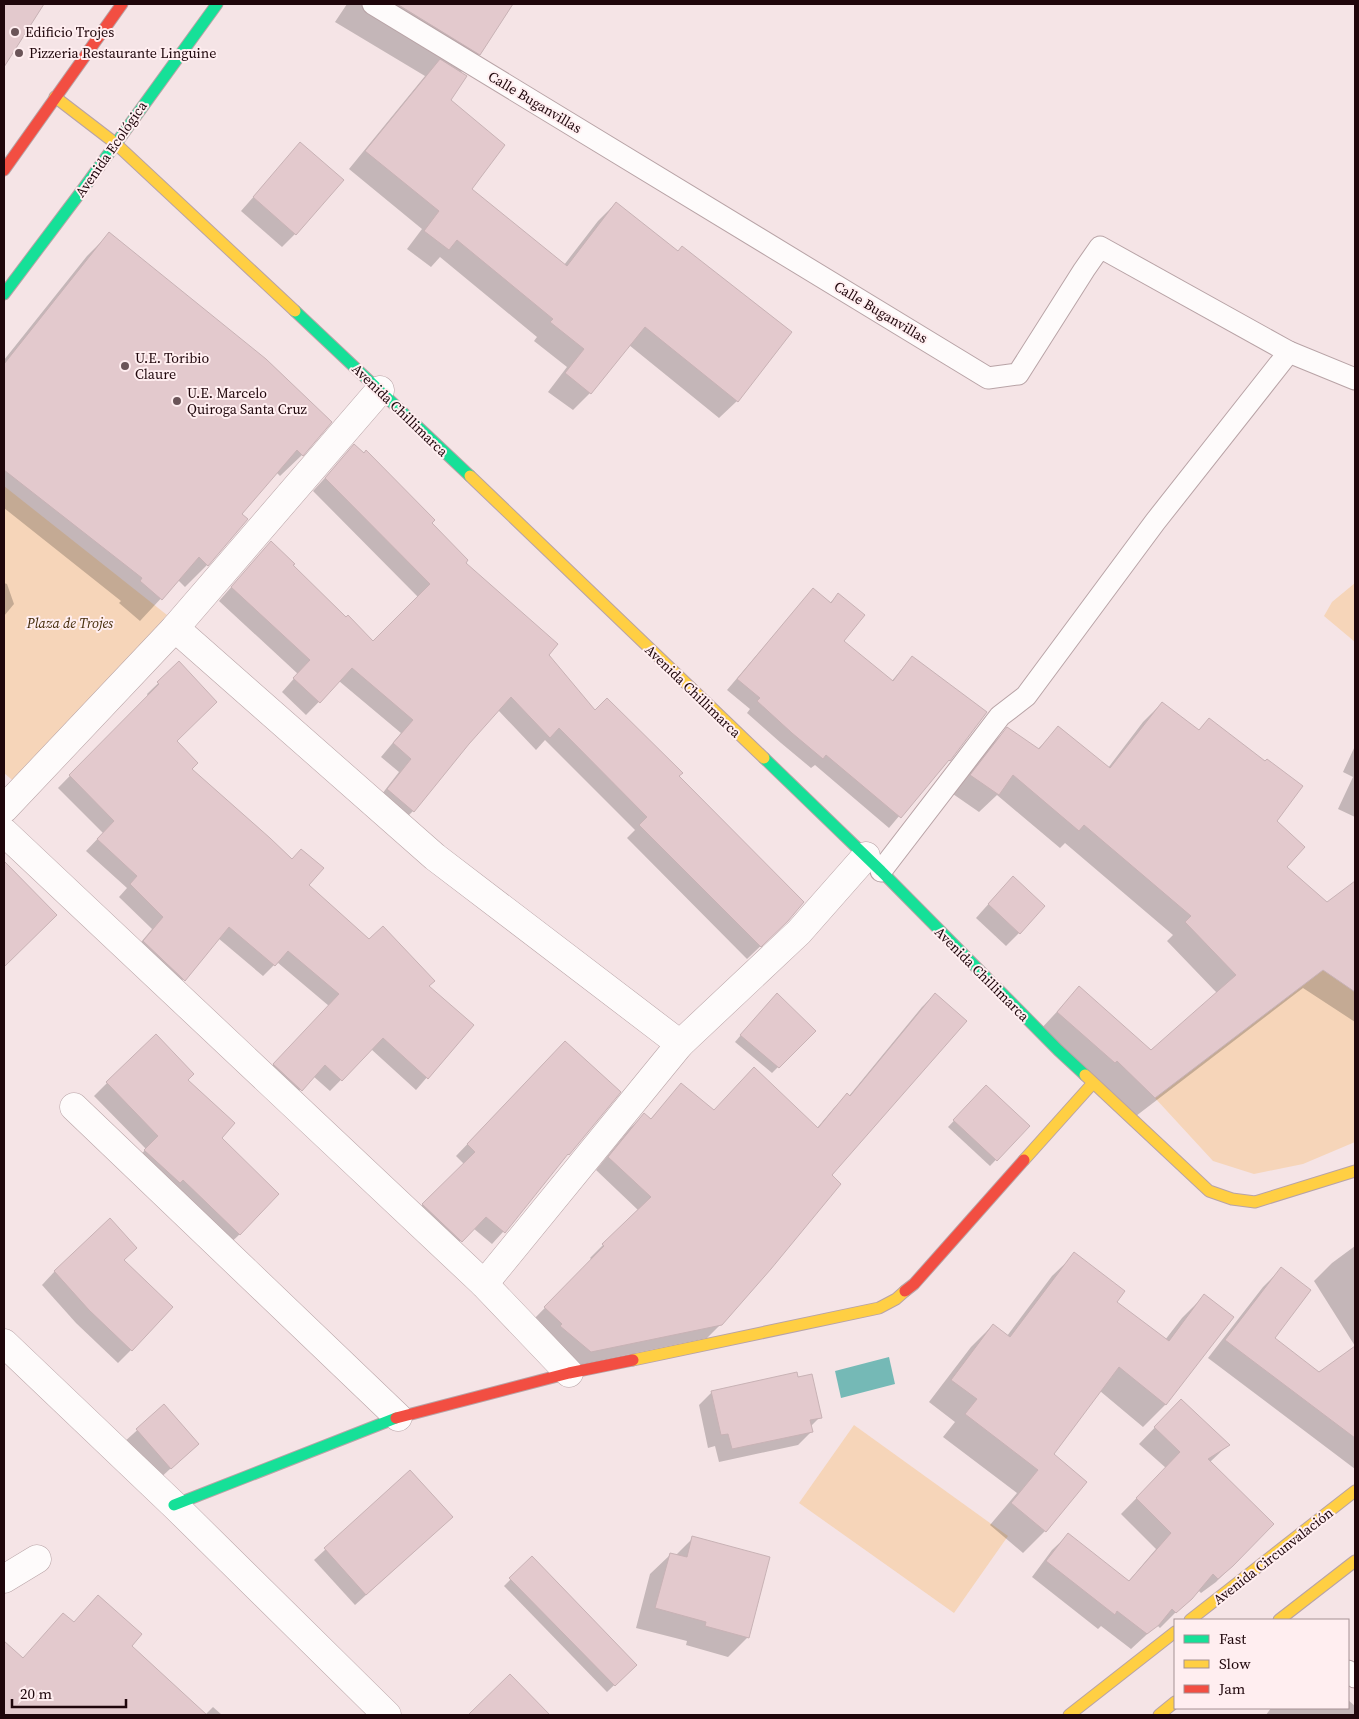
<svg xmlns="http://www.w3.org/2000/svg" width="1359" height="1719" font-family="'Source Serif 4',serif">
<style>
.green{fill:#f6d5b9}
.water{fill:#75b9b6}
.shadow{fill:#0003}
.building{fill:#e3c9cd;stroke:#c8b2b5}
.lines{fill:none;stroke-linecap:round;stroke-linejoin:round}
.lane-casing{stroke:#b8a3a6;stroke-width:23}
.street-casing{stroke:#b8a3a6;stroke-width:29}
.fast-casing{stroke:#b8a3a6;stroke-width:13}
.slow-casing{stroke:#b8a3a6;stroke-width:13}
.jam-casing{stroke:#b8a3a6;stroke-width:13}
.lane{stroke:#fefbfb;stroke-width:21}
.street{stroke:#fefbfb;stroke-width:28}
.fast{stroke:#16e098;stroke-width:11}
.slow{stroke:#ffcf43;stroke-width:11}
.jam{stroke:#f24e42;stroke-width:11}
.poi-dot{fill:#6a5458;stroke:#ffeef0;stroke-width:2}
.labels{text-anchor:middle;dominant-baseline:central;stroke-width:4;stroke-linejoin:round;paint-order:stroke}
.poi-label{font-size:14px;fill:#1f060b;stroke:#ffeef0;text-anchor:start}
.street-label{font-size:14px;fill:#1f060b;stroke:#ffeef0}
.park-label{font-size:14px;font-style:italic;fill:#432a08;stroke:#ffeef0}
</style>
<rect width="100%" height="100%" fill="#f5e4e6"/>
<!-- green -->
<g class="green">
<path d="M 4,486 L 167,615 L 17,784 L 4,773 Z"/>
<path d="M 1355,583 L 1355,642 L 1324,616 L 1332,602 Z"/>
<path d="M 1355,938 L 1355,1142 L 1303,1164 L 1254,1174 L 1213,1161 L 1155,1098 L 1323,970 Z"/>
<path d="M 854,1425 L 1008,1536 L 954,1613 L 799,1503 Z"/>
</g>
<!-- water -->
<path class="water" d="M 889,1357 L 895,1384 L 841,1398 L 835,1371 Z"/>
<!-- shadow -->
<g class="shadow">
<path d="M 4,4 L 43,4 L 4,65 Z"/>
<path d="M 347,4 L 512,4 L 479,54 L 460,73 L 449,101 L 470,189 L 564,265 L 598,221 L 616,203 L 737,401 L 719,418 L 629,345 L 590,393 L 573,410 L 548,392 L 567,367 L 534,341 L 537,337 L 440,257 L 431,267 L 407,249 L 422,229 L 349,169 L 425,76 L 335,22 Z"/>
<path d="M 300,144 L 295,234 L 282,247 L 241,211 Z"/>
<path d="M 109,234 L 302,455 L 280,476 L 276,472 L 241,514 L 207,565 L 185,587 L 178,580 L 140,621 L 119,603 L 121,601 L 4,508 L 4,360 L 87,256 Z"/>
<path d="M 354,446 L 430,523 L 595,711 L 677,776 L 773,934 L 747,959 L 627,838 L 635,830 L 545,740 L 536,750 L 498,710 L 468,743 L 413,811 L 400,824 L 375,803 L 399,772 L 381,757 L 401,733 L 339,681 L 306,715 L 282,692 L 298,674 L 219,601 L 271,542 L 291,565 L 373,642 L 418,597 L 313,491 Z"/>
<path d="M 4,583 L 7,584 L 14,604 L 4,616 Z"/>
<path d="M 813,589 L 830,603 L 838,595 L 842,641 L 891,682 L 912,657 L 938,770 L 889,828 L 815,765 L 811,768 L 781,743 L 747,713 L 750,709 L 727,690 Z"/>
<path d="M 179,663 L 175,741 L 190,769 L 308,885 L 369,940 L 428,986 L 472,1025 L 416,1090 L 371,1049 L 330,1091 L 313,1076 L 289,1101 L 262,1076 L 329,1006 L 277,962 L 263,976 L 218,938 L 173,991 L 132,953 L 152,929 L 119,897 L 127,888 L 86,851 L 103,833 L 58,788 L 148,696 L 147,694 Z"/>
<path d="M 1162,703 L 1198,731 L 1209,719 L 1275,822 L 1286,867 L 1326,904 L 1355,883 L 1355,1022 L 1303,988 L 1136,1116 L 1039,1031 L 1079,988 L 1151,1052 L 1217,993 L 1167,941 L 1173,935 L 1065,843 L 1060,848 L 997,795 L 979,812 L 953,794 L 989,747 L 1007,729 L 1037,750 L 1059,727 L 1108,768 L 1143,722 Z"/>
<path d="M 1355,746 L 1355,817 L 1338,809 L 1353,777 L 1343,772 Z"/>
<path d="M 4,863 L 55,915 L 4,966 Z"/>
<path d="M 1000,891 L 1019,933 L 1006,946 L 976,918 Z"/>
<path d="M 935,994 L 830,1175 L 721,1324 L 707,1338 L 578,1365 L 532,1321 L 592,1260 L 590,1258 L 638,1210 L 596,1170 L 631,1127 L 644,1115 L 650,1120 L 681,1085 L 713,1111 L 817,1128 L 834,1108 L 847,1095 L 849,1096 L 922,1007 Z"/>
<path d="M 770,1001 L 814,1031 L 772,1073 L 735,1042 Z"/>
<path d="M 553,1054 L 523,1210 L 492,1244 L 473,1228 L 449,1253 L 411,1216 L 464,1164 L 456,1156 Z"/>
<path d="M 187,1080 L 220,1138 L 240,1234 L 226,1247 L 132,1164 L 146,1149 L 94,1096 L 107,1083 Z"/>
<path d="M 980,1093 L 1028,1126 L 990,1166 L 948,1127 Z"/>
<path d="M 1355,1246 L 1355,1346 L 1314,1281 L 1332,1263 Z"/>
<path d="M 1075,1254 L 1115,1302 L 1165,1340 L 1182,1318 L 1204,1296 L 1232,1317 L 1165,1405 L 1143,1427 L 1100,1391 L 1052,1455 L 1045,1531 L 1023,1553 L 990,1525 L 1017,1493 L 943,1437 L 955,1422 L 929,1402 L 971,1347 L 993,1325 L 1007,1336 L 1052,1276 Z"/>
<path d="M 1281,1269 L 1273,1338 L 1319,1374 L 1355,1347 L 1355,1469 L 1208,1358 L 1263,1287 Z"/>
<path d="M 55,1271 L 131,1350 L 118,1363 L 76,1323 L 42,1285 Z"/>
<path d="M 712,1392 L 820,1417 L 810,1427 L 811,1432 L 798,1445 L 719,1462 L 715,1446 L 708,1448 L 699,1405 Z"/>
<path d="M 164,1406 L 197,1444 L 157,1481 L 123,1443 Z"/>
<path d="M 1166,1416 L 1228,1445 L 1210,1462 L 1273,1524 L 1216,1582 L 1201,1593 L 1198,1590 L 1160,1628 L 1157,1625 L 1131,1649 L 1101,1626 L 1098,1629 L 1032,1577 L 1052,1550 L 1068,1535 L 1128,1582 L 1156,1549 L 1121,1514 L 1166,1468 L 1139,1444 Z"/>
<path d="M 410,1472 L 440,1528 L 355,1605 L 314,1560 Z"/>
<path d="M 693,1538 L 748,1637 L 728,1657 L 686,1645 L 687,1641 L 636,1628 L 650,1574 L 670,1555 L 675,1556 Z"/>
<path d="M 532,1558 L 635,1665 L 607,1692 L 504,1586 Z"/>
<path d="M 74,1623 L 130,1646 L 205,1715 L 213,1707 L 222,1715 L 4,1715 L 4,1643 L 22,1659 Z"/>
<path d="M 510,1676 L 548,1715 L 470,1715 L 474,1712 Z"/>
<path d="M 1348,1700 L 1355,1706 L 1355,1715 L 1266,1715 L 1271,1708 L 1348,1708 Z"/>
</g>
<!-- building -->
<g class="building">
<path d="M 4,4 L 44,4 L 4,67 Z"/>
<path d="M 397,4 L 513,4 L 480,55 Z"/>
<path d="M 440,59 L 467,76 L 451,100 L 505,145 L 472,189 L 567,266 L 616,202 L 678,251 L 682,246 L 792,332 L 738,402 L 645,327 L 591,394 L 565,373 L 584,349 L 550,322 L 553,319 L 457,240 L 449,250 L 424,231 L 439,211 L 365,151 Z"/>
<path d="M 300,142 L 344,180 L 296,235 L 253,197 Z"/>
<path d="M 109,232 L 266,359 L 332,422 L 303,456 L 297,450 L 242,514 L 248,519 L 208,566 L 199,557 L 162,600 L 140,581 L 142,578 L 4,470 L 4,364 Z"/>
<path d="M 354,444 L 364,453 L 366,450 L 435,520 L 432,523 L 468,560 L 466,563 L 558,644 L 549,655 L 595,710 L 607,698 L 683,773 L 679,776 L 804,902 L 788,921 L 761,947 L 639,825 L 647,817 L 559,728 L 550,738 L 511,697 L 469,744 L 414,812 L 387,789 L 411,759 L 393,743 L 413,720 L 352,668 L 320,703 L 293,678 L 310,660 L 231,587 L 271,541 L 295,564 L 293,565 L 346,617 L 348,615 L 373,641 L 430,584 L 325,478 Z"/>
<path d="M 813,588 L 831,603 L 838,593 L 865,615 L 844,641 L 893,681 L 912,656 L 987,712 L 950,761 L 949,760 L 901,818 L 826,755 L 823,759 L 792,733 L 757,701 L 760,698 L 737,679 Z"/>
<path d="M 179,661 L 217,702 L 177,741 L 198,763 L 192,769 L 270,838 L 292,859 L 301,849 L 324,868 L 309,885 L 369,939 L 383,926 L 435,981 L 429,986 L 474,1025 L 428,1079 L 383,1038 L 342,1081 L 325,1065 L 302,1091 L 273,1064 L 339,994 L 288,951 L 275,966 L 229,927 L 185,981 L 143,941 L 163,917 L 130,884 L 137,876 L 97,839 L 114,821 L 69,775 L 159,684 L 157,682 Z"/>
<path d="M 1162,702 L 1199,730 L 1209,718 L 1265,761 L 1267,759 L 1303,786 L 1277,821 L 1305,847 L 1287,867 L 1327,902 L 1355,881 L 1355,992 L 1323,970 L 1155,1098 L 1117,1061 L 1115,1063 L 1057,1012 L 1079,986 L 1151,1050 L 1236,975 L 1185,922 L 1191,916 L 1084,825 L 1079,831 L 1013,775 L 999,795 L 970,775 L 1007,727 L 1039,749 L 1058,726 L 1110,768 Z"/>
<path d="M 4,861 L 57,915 L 4,967 Z"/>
<path d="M 1013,876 L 1045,906 L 1020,934 L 988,904 Z"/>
<path d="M 777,993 L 816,1031 L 779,1068 L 740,1035 Z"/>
<path d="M 935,993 L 967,1021 L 832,1175 L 841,1184 L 771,1269 L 722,1325 L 591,1352 L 560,1326 L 562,1324 L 544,1307 L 604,1246 L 602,1244 L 651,1197 L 608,1157 L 644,1113 L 651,1119 L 681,1083 L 714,1110 L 754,1067 L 818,1128 L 847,1093 L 850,1096 Z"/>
<path d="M 156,1034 L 194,1074 L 188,1080 L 235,1123 L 222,1138 L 279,1194 L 240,1235 L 183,1180 L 180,1183 L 144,1150 L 158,1136 L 106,1082 Z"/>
<path d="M 565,1041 L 621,1092 L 569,1155 L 568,1154 L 505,1233 L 486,1217 L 462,1242 L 422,1204 L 475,1152 L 467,1144 Z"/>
<path d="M 986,1085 L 1030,1126 L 997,1161 L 953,1120 Z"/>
<path d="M 110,1218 L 137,1248 L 124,1260 L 173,1307 L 132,1351 L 89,1310 L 54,1271 Z"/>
<path d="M 1074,1252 L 1125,1291 L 1117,1302 L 1169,1341 L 1204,1294 L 1234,1317 L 1166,1405 L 1119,1367 L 1054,1454 L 1087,1482 L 1046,1532 L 1011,1503 L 1038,1470 L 965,1414 L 977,1399 L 951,1380 L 993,1324 L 1010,1337 Z"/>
<path d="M 1281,1267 L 1311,1290 L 1275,1338 L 1319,1372 L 1355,1346 L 1355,1438 L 1225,1340 Z"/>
<path d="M 797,1372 L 798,1377 L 812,1374 L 822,1418 L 810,1420 L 813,1432 L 732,1449 L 728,1434 L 721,1435 L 711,1391 Z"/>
<path d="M 1181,1399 L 1230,1445 L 1208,1459 L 1274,1524 L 1233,1566 L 1218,1579 L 1213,1574 L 1192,1599 L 1176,1613 L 1172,1609 L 1159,1625 L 1147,1634 L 1117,1611 L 1115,1615 L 1046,1561 L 1068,1533 L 1129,1581 L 1171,1533 L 1136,1498 L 1180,1452 L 1154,1427 Z"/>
<path d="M 164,1404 L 199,1444 L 171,1469 L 136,1429 Z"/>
<path d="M 410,1470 L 453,1517 L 366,1595 L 324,1548 Z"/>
<path d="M 692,1536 L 770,1557 L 749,1638 L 705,1626 L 706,1622 L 655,1608 L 670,1553 L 687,1557 Z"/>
<path d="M 532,1556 L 637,1665 L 615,1686 L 509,1578 Z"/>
<path d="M 98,1595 L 142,1634 L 132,1646 L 207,1715 L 4,1715 L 4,1641 L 23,1658 L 63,1613 L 74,1622 Z"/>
<path d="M 510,1674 L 550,1715 L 468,1715 Z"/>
</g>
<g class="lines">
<defs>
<g id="lane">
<path d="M 373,4 L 988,378 L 1018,374 L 1084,270 L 1100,247 L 1289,352 L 1355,379"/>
<path d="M 881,871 L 1000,716 L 1026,696 L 1155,522 L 1289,352"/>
<path d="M 1348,1671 L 1355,1677"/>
</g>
<g id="street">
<path d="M 175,628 L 435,857 L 680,1044"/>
<path d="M 4,809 L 175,628 L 380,390"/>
<path d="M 4,832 L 484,1284 L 569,1373"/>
<path d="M 74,1107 L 398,1417"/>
<path d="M 484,1284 L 680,1044 L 799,932 L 866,856"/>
<path d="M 4,1343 L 174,1505 L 387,1715"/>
<path d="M 4,1579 L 37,1559"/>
</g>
<g id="fast">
<path d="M 4,294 L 83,189 L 217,4"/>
<path d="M 295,311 L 470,476"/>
<path d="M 764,758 L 881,871 L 1058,1050 L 1085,1075"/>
<path d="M 174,1505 L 396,1418"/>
</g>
<g id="slow">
<path d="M 55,97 L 115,143 L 295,311"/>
<path d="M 470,476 L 764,758"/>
<path d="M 1085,1075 L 1209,1191 L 1232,1199 L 1255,1202 L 1355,1171"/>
<path d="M 1024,1160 L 1093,1083"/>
<path d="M 633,1360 L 879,1308 L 896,1299 L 905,1291"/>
<path d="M 1190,1620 L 1355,1491"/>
<path d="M 1279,1620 L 1355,1561"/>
<path d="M 1069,1715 L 1175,1632"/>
<path d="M 1159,1715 L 1175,1702"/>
</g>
<g id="jam">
<path d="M 4,170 L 122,4"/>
<path d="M 905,1291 L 914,1284 L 1024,1160"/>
<path d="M 396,1418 L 569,1373 L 633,1360"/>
</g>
</defs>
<!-- lane casing -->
<use href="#lane" class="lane-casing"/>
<!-- street casing -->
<use href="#street" class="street-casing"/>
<!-- fast casing -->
<use href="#fast" class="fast-casing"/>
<!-- slow casing -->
<use href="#slow" class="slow-casing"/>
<!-- jam casing -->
<use href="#jam" class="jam-casing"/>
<!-- lane -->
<use href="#lane" class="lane"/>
<!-- street -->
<use href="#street" class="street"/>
<!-- fast -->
<use href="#fast" class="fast"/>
<!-- slow -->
<use href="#slow" class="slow"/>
<!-- jam -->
<use href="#jam" class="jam"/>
</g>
<!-- markers -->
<g class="poi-dot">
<circle cx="15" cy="32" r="5"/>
<circle cx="19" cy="53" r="5"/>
<circle cx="125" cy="366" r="5"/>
<circle cx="177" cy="401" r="5"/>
</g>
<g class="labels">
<!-- poi labels -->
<g class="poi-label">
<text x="25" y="32">Edificio Trojes</text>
<text x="29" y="53">Pizzeria Restaurante Linguine</text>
<text x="135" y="358">U.E. Toribio<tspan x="135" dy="16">Claure</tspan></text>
<text x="187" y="393">U.E. Marcelo<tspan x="187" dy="16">Quiroga Santa Cruz</tspan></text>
</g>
<!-- street labels -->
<g class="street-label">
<text transform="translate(535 102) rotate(31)">Calle Buganvillas</text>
<text transform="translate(111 149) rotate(-55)">Avenida Ecológica</text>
<text transform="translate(881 312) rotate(31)">Calle Buganvillas</text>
<text transform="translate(400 410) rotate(44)">Avenida Chillimarca</text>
<text transform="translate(693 691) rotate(44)">Avenida Chillimarca</text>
<text transform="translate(982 974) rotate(45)">Avenida Chillimarca</text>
<text transform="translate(1273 1556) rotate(-38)">Avenida Circunvalación</text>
</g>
<!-- park labels -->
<g class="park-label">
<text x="70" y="623">Plaza de Trojes</text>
</g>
</g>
<!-- border -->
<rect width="1359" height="1719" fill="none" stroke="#1f060b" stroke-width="10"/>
<!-- legend -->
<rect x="1174" y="1619" width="175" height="90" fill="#ffeef0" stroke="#a59194"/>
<rect x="1184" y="1635" width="25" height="8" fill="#16e098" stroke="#a59194"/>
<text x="1219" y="1644" font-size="15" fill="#1f060b">Fast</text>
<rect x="1184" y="1660" width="25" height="8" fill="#ffcf43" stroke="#a59194"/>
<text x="1219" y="1669" font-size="15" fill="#1f060b">Slow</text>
<rect x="1184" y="1685" width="25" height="8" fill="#f24e42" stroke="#a59194"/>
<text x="1219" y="1694" font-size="15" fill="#1f060b">Jam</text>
<!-- scale -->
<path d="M12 1699v8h114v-8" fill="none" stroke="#1f060b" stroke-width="2.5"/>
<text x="20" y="1699" font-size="15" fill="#1f060b" stroke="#ffeef0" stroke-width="4" paint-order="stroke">20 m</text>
</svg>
